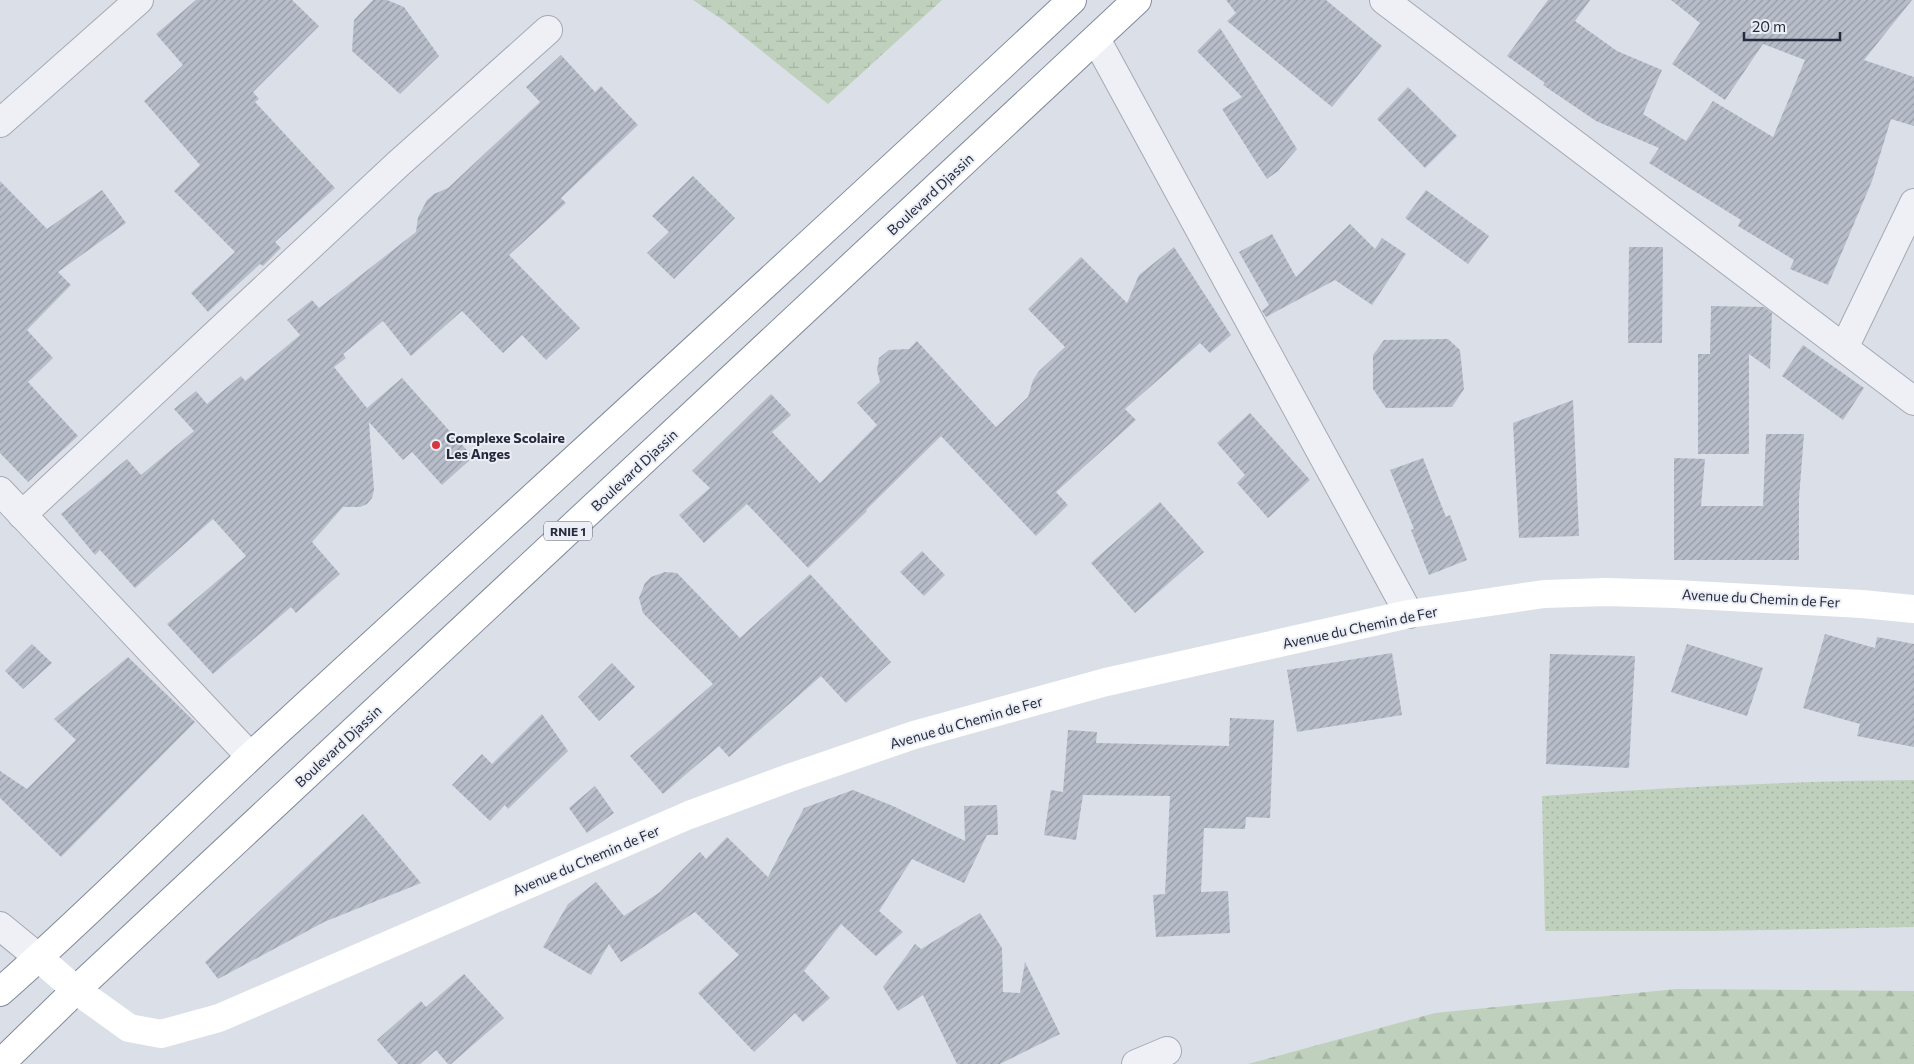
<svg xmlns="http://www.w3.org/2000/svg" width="1914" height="1064" font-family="Commissioner,sans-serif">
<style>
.grass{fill:url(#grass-dots)}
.forest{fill:url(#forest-firs)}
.wetland{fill:url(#wetland-marsh)}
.building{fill:url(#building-hatch)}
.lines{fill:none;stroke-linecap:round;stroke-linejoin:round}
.street-casing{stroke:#a4a9b4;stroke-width:30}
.highway-casing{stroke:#828a9e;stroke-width:30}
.street{stroke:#eef0f5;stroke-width:28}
.secondary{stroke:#fff;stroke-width:28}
.highway{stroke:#fff;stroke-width:28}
.poi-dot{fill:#d4383e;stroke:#ebeef4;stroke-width:2}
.labels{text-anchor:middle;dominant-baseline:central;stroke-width:4;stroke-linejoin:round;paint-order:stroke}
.shield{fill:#ebeef4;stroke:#606674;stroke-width:1}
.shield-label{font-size:12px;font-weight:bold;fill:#252b3d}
.street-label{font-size:14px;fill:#252b3d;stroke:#ebeef4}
.poi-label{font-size:14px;font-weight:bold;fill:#252b3d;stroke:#ebeef4;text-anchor:start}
</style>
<defs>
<pattern id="grass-dots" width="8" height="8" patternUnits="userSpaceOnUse" patternTransform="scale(1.25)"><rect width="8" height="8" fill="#bfd1bc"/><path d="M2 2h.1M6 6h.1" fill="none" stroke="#a4b4a2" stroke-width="1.8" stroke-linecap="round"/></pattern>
<pattern id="forest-firs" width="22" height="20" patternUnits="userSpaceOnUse" patternTransform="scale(1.25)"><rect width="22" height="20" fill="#bfd1bc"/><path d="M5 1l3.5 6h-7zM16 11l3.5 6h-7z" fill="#a4b4a2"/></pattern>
<pattern id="wetland-marsh" width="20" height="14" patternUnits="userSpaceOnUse" patternTransform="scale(1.25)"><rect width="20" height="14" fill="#bfd1bc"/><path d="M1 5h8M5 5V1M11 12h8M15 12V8" fill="none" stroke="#a4b4a2"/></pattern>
<pattern id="building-hatch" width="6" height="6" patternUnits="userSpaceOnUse" patternTransform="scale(1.25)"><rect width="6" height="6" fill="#b8bdca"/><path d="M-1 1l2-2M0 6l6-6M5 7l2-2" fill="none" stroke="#959aa5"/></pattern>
</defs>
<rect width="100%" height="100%" fill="#dbdfe7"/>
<!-- grass -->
<path class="grass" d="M 1914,780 L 1914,927 L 1714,931 L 1545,931 L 1542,796 C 1666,788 1790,781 1914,780 Z"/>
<!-- forest -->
<path class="forest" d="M 1676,989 L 1914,991 L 1914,1064 L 1248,1064 L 1435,1013 Z"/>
<!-- wetland -->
<path class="wetland" d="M 693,0 L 942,0 L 828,104 L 723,20 Z"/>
<!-- building -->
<g class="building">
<path d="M 196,0 L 292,0 L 319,26 L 253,92 L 259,99 L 255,102 L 335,188 L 275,242 L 281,248 L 263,266 L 260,264 L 208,312 L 191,293 L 235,252 L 174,191 L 200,165 L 144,101 L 183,65 L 156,34 Z"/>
<path d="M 373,0 L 387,0 L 404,7 L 439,56 L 400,94 L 352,51 L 354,20 Z"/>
<path d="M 1226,0 L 1326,0 L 1382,46 L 1332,107 L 1227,21 L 1236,13 Z"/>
<path d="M 1548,0 L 1590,0 L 1575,21 L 1617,51 L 1662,70 L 1643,114 L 1686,141 L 1713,101 L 1773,137 L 1805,60 L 1763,44 L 1725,100 L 1672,64 L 1700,23 L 1671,0 L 1912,0 L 1864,60 L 1914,77 L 1914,126 L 1891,119 L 1872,181 L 1828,285 L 1790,269 L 1794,260 L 1738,226 L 1741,220 L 1649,163 L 1659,148 L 1596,121 L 1543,85 L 1545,83 L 1507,56 Z"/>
<path d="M 1220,28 L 1297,149 L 1278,171 L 1267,179 L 1222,109 L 1242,97 L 1197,51 Z"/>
<path d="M 561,55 L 595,92 L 601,86 L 638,125 L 561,198 L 566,203 L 509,255 L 580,328 L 546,360 L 522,335 L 503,353 L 462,311 L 411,356 L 383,321 L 343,354 L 346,358 L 334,367 L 367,408 L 402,378 L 473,457 L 442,485 L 412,452 L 403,460 L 369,422 L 374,490 L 372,498 L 367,504 L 360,507 L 343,507 L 312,542 L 340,574 L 296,613 L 291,607 L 213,674 L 167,624 L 246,556 L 213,519 L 135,588 L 100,550 L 95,555 L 61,514 L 127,459 L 141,475 L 194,431 L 174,409 L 196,391 L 207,404 L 241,376 L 245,381 L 300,335 L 287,320 L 312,300 L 319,308 L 416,232 L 418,217 L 427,200 L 434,194 L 448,188 L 540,102 L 526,87 Z"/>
<path d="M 1408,87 L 1457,136 L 1425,168 L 1377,119 Z"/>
<path d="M 693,176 L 735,218 L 674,279 L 647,253 L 669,232 L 652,216 Z"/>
<path d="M 0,181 L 47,229 L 102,190 L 126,223 L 58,272 L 71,285 L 27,330 L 53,358 L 28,382 L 78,436 L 28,482 L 0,453 Z"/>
<path d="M 1426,190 L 1489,236 L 1468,264 L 1405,218 Z"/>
<path d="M 1350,224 L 1375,249 L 1382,238 L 1406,254 L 1372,305 L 1335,280 L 1266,317 L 1262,311 L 1269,305 L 1239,252 L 1272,234 L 1296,277 Z"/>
<path d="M 1174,247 L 1231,335 L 1210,353 L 1200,343 L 1125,409 L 1136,420 L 1056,492 L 1068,505 L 1036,536 L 941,436 L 866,510 L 867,511 L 808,568 L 747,504 L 704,543 L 679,515 L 710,488 L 692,471 L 771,394 L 791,415 L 772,432 L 820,483 L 877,425 L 857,403 L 880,382 L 877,370 L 879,358 L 889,350 L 909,349 L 917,341 L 996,427 L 1028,397 L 1033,380 L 1039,371 L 1065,347 L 1028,309 L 1081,257 L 1127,303 L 1139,275 Z"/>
<path d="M 1629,247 L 1663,247 L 1662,343 L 1628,343 Z"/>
<path d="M 1711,306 L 1764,307 L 1772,313 L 1770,369 L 1749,354 L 1749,454 L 1698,454 L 1698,354 L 1710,354 Z"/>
<path d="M 1448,339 L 1460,350 L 1464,389 L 1452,407 L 1386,408 L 1373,389 L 1373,355 L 1384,340 Z"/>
<path d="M 1803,345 L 1864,388 L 1843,420 L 1782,376 Z"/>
<path d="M 1573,400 L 1579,536 L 1519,538 L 1513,423 Z"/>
<path d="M 1250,413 L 1310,480 L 1268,518 L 1237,483 L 1245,475 L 1217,443 Z"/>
<path d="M 1766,434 L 1804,434 L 1799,498 L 1799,560 L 1674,560 L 1674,458 L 1705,459 L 1701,506 L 1763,506 Z"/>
<path d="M 1423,458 L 1446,517 L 1450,515 L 1467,560 L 1429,575 L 1411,530 L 1414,529 L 1390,470 Z"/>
<path d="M 1160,502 L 1204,552 L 1135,613 L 1091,563 Z"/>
<path d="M 922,551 L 945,575 L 924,596 L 900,572 Z"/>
<path d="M 665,572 L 677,573 L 740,638 L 810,574 L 891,662 L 846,703 L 821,676 L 729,757 L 719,746 L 663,794 L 630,756 L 713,684 L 643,613 L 639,598 L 645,583 L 651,577 Z"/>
<path d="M 1825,634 L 1875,648 L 1877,637 L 1914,644 L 1914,747 L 1857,736 L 1860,724 L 1803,708 Z"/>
<path d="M 32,644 L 52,663 L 23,689 L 5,671 Z"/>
<path d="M 1687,644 L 1763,668 L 1747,716 L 1671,692 Z"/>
<path d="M 1392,653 L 1402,715 L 1297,732 L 1287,670 Z"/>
<path d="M 1550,654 L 1635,656 L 1629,768 L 1546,764 Z"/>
<path d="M 128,657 L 195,722 L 61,857 L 0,798 L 0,771 L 27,789 L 76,740 L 54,719 Z"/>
<path d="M 612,663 L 635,687 L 599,721 L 578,697 Z"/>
<path d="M 542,714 L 568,751 L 508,809 L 505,805 L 490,821 L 452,785 L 482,754 L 492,764 Z"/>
<path d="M 1230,718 L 1274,720 L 1270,818 L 1246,817 L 1245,829 L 1204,828 L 1201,892 L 1228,891 L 1230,933 L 1156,937 L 1153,895 L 1165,894 L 1170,796 L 1083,795 L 1076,840 L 1044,835 L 1051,790 L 1063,792 L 1068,730 L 1097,732 L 1096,743 L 1229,746 Z"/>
<path d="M 595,786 L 614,813 L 587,833 L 569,808 Z"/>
<path d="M 853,790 L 893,806 L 965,841 L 964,806 L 997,805 L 998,835 L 987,835 L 964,883 L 912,859 L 879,911 L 903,932 L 876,956 L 841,924 L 804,971 L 830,998 L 803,1022 L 795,1013 L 754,1052 L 698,993 L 739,955 L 695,912 L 621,962 L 609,944 L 591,975 L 543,947 L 568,904 L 596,882 L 624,916 L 660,892 L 700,852 L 706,859 L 727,837 L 768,877 L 804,808 Z"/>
<path d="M 363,814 L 421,883 L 324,922 L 218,979 L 205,962 Z"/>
<path d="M 980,913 L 1002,948 L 1003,992 L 1020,993 L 1025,962 L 1060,1034 L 1000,1064 L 957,1064 L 923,995 L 898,1011 L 883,987 L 915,944 L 921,949 Z"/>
<path d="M 464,974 L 504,1018 L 451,1064 L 448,1064 L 436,1050 L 420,1064 L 398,1064 L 377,1040 L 421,1001 L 426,1007 Z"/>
</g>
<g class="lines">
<defs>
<g id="street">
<path d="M 1384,0 L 1914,401"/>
<path d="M 1096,39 L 1409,614"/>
<path d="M 0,123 L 139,0"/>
<path d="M 1844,348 L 1914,203"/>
<path d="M 0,491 L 250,756"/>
<path d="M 22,515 L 397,165 L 548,30"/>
<path d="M 0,926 L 39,958"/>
<path d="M 1136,1064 L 1167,1051"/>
</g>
<g id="highway">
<path d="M 0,992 C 99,905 191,810 289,721 C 550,481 813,243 1072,0"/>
<path d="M 0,1064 L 76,990 L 1137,0"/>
</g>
</defs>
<!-- street casing -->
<use href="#street" class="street-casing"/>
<!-- highway casing -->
<use href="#highway" class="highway-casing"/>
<!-- street -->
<use href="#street" class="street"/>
<!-- secondary -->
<path class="secondary" d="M 39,958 L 76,990 L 129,1028 L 161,1034 L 219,1018 L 689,815 L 789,778 L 914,735 L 1106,682 L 1409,614 L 1544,594 L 1606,592 L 1675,594 L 1862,604 L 1914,609"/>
<!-- highway -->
<use href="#highway" class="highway"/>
</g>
<!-- markers -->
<circle class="poi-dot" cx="436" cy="445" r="5"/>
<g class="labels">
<!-- shield labels -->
<rect class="shield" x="544" y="521.5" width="48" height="19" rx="4"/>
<g class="shield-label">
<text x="568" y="531">RNIE 1</text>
</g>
<!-- street labels -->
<g class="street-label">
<text transform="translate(930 194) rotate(-43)">Boulevard Djassin</text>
<text transform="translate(634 470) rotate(-43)">Boulevard Djassin</text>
<text transform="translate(1761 598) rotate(3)">Avenue du Chemin de Fer</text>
<text transform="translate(1360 627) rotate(-12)">Avenue du Chemin de Fer</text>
<text transform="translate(966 722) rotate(-16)">Avenue du Chemin de Fer</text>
<text transform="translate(338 746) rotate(-43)">Boulevard Djassin</text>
<text transform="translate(586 860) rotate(-23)">Avenue du Chemin de Fer</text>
</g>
<!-- poi labels -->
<g class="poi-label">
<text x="446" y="437">Complexe Scolaire<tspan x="446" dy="16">Les Anges</tspan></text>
</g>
</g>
<!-- scale -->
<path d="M1744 32v8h96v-8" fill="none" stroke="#252b3d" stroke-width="2.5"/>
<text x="1752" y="32" font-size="15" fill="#252b3d" stroke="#ebeef4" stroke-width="4" paint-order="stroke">20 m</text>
</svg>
